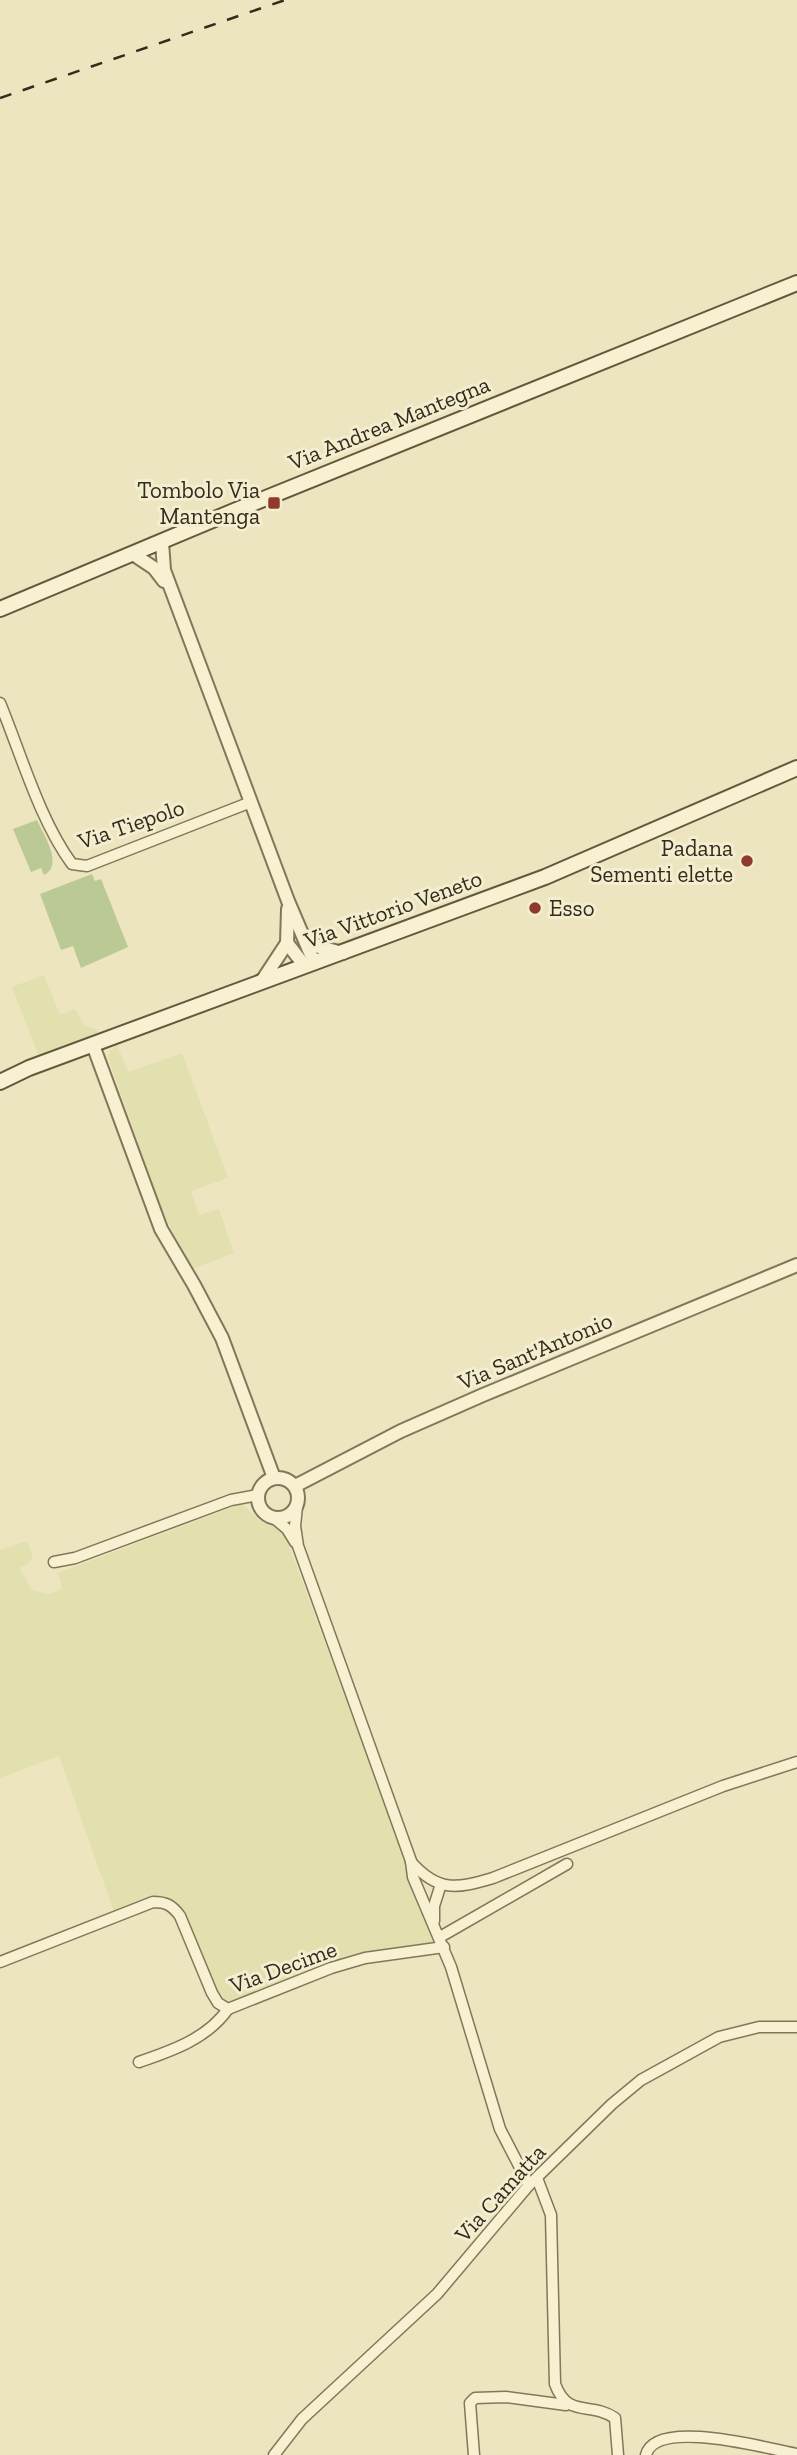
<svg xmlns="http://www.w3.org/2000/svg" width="797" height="2455" font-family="'Zilla Slab',serif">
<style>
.farmland{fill:#e1e0ae}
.green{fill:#bbc995}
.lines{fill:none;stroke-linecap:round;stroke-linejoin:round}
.minor-casing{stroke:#847659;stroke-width:13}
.tertiary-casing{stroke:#847659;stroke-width:16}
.secondary-casing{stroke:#65573c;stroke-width:18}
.minor{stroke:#f7f1d2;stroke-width:10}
.tertiary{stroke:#f7f1d2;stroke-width:12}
.secondary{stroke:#f7f1d2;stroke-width:14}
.rail{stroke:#342b1d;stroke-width:2.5;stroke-dasharray:12 12;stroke-linecap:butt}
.poi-dot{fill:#903a2b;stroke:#f3eecf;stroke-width:2.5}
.labels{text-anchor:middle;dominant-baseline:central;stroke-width:6;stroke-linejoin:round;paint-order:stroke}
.street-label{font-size:23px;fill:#342b1d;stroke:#f3eecf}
.poi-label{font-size:23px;fill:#342b1d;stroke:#f3eecf;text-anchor:end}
</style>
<rect width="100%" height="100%" fill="#ece5c0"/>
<!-- farmland -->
<g class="farmland">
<path d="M 44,975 L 60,1015 L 75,1009 L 84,1025 L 97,1030 L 100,1037 L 40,1059 L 12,987 Z"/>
<path d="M 117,1045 L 128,1072 L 182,1053 L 228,1178 L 191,1191 L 199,1215 L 219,1209 L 234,1253 L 194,1268 L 181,1249 L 159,1203 L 108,1057 L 110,1051 Z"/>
<path d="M 242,1504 L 260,1521 L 278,1528 L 285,1535 L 414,1884 L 439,1943 L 364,1955 L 228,2005 L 221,2001 L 217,1992 L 180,1910 L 174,1901 L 158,1898 L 114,1912 L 59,1756 L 0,1778 L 0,1550 L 27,1541 L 33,1556 L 28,1564 L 20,1568 L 31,1590 L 49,1594 L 62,1589 L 58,1573 Z"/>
</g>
<!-- green -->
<g class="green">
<path d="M 37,820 C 44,836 64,865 44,875 L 41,868 L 31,872 L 13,829 Z"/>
<path d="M 92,874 L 95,881 L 101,879 L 128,947 L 81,968 L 73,946 L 61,950 L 40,894 Z"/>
</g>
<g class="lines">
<defs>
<g id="minor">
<path d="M 0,703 C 21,754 40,821 72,864 L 87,866 L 251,802"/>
<path d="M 297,1506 L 295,1526 L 298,1546 L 411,1861 L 413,1877 L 451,1967 L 500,2129 L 529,2185"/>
<path d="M 274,1518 L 287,1529 L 295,1542"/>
<path d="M 54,1562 L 75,1558 L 231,1500 L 258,1495"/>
<path d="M 411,1862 C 438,1892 456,1889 493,1878 L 723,1786 L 797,1762"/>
<path d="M 434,1921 L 434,1906 L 441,1884"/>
<path d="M 440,1937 L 567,1864"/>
<path d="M 0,1962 L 153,1902 C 166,1902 172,1905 180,1916 L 212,1993 L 218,2003 L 228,2009 L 331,1968 L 365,1958 L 444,1947"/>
<path d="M 139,2062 C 171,2051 207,2039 228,2009"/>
<path d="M 537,2178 L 551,2215 L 555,2384 C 568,2419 590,2401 615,2418 L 618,2455"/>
<path d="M 274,2455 L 302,2419 L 437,2294 L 529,2185 L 612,2104 L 641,2080 L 719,2037 L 759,2027 L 797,2027"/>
<path d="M 474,2455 L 470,2403 L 475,2398 L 506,2397 L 566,2405"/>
<path d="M 646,2455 C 655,2417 769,2449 797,2454"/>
</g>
<g id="tertiary">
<path d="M 162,542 L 164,570 L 288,901 L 314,962"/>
<path d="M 133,554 L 154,568 L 164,581"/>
<path d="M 305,938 L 319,947 L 343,953"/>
<path d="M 287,943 L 304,965"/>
<path d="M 262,981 L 287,943 L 288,909"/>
<path d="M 93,1045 L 161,1229 L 194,1285 L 222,1338 L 274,1478"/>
<circle cx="278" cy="1498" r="20"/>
<path d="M 295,1486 L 401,1431 L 483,1395 L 797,1265"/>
</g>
<g id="secondary">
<path d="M 0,609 L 234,511 L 797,283"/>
<path d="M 0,1082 L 29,1068 L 545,877 L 797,768"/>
</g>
</defs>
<!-- minor casing -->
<use href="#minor" class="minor-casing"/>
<!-- tertiary casing -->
<use href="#tertiary" class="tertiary-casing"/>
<!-- secondary casing -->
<use href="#secondary" class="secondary-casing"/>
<!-- minor -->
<use href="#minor" class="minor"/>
<!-- tertiary -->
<use href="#tertiary" class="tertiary"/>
<!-- secondary -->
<use href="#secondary" class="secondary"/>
<!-- rail -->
<path class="rail" d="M 0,98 L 285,0"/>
</g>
<!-- markers -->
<g class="poi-dot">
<rect x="267" y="496" width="14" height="14" rx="3.5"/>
<circle cx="747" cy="861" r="7"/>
<circle cx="535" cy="908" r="7"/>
</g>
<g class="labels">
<!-- street labels -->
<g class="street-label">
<text transform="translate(389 423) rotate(-22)">Via Andrea Mantegna</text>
<text transform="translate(131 824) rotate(-19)">Via Tiepolo</text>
<text transform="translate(393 909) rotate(-20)">Via Vittorio Veneto</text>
<text transform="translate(535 1351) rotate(-23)">Via Sant'Antonio</text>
<text transform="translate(283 1967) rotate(-20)">Via Decime</text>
<text transform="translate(500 2193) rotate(-48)">Via Camatta</text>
</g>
<!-- poi labels -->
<g class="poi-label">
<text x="260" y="490">Tombolo Via<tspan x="260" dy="26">Mantenga</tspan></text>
<text x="733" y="848">Padana<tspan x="733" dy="26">Sementi elette</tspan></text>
<text x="549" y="908" text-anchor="start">Esso</text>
</g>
</g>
</svg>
